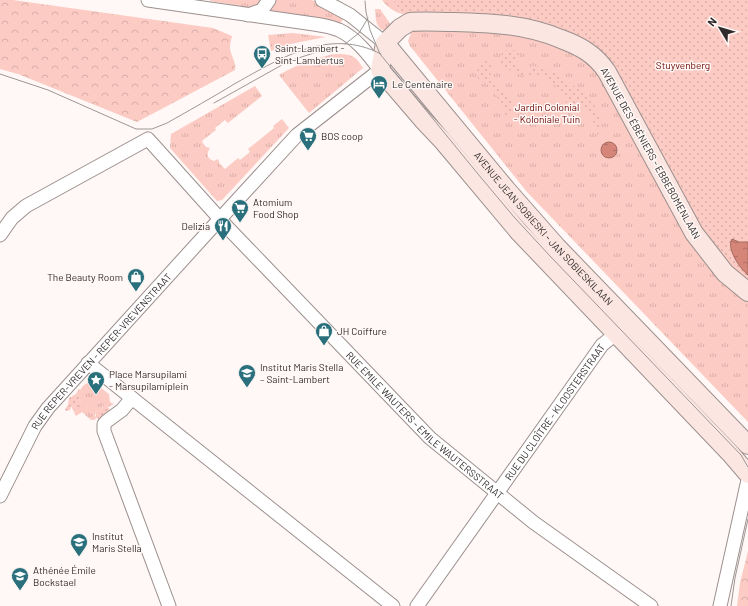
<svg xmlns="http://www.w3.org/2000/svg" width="748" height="606" font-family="Barlow,sans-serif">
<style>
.grass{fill:url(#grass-tufts)}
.forest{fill:url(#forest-crowns)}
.garden{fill:url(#garden-dots)}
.water{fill:url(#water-ripples);stroke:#a46b61}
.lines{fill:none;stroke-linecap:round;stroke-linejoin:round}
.street-casing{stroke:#9b908e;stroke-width:15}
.secondary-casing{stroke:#9b908e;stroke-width:20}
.street{stroke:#fff;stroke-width:13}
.secondary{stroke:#fce6e2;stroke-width:18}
.tram{stroke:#9c9795;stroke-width:1}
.labels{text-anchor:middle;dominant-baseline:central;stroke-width:3;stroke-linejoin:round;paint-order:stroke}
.poi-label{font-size:10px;fill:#302c2b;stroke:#fff8f6;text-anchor:start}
.park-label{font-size:10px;fill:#6b0602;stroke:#fff8f6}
.street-label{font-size:10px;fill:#302c2b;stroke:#fff8f6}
</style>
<defs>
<pattern id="grass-tufts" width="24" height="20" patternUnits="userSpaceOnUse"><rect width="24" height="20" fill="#fccbc3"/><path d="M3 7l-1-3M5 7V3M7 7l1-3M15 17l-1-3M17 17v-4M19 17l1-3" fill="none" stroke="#d8aea8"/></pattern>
<pattern id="forest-crowns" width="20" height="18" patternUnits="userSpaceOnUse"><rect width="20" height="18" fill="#fccbc3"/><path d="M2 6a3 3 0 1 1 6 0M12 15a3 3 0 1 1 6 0" fill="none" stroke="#d8aea8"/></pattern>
<pattern id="garden-dots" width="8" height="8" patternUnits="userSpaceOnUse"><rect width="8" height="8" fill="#fccbc3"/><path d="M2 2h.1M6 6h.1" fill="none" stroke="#d8aea8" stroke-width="1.8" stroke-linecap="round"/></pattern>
<pattern id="water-ripples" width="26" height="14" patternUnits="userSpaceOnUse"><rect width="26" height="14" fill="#d68678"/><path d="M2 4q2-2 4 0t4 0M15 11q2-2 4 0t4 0" fill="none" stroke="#ae6e63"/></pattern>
</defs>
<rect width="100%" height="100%" fill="#fff8f6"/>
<!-- grass -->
<g class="grass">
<path d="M 210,0 L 264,0 L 262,5 L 246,11 L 241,6 L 210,1 Z"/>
<path d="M 273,0 L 312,0 L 345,17 L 338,26 L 268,14 Z"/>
<path d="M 375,9 L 380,9 L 393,28 L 385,31 C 375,28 376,18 375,9 Z"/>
<path d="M 413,29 L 521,33 L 571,49 L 597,69 L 740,295 L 748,301 L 748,422 L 527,192 L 410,46 L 408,41 L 412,30 Z"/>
<path d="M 293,33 L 326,37 L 290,44 L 271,51 L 268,35 Z"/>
<path d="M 335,54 C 351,54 355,55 363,68 L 309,113 L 279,75 C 298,64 315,58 335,54 Z"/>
<path d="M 255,86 L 262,96 L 228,123 L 225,120 L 215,128 L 216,130 L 203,140 L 202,142 L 206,147 L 210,148 C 206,154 207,159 214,161 L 218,159 L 220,164 L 225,169 L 238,158 L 240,160 L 250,152 L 248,149 L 274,128 L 273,126 L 282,119 L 289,128 L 222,200 L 217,201 L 170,148 L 171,134 Z"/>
<path d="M 92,382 C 99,385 103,390 109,394 L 110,402 L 103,406 L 101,410 L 96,412 L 95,416 L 97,418 L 94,420 L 91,420 L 82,412 L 76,416 L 71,406 L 76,407 L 81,402 L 78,395 C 81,388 83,383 92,382 Z"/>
</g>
<!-- forest -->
<g class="forest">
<path d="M 0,0 L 13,0 L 213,28 L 232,36 C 231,40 230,44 230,47 C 230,55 237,63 235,70 L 137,122 L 18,74 L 0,69 Z"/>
<path d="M 382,0 L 393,0 L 400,11 L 409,15 C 397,14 389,9 382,0 Z"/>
<path d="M 748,551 L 748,606 L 737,606 L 740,583 Z"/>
</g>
<!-- garden -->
<g class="garden">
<path d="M 393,0 L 748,0 L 748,284 L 706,241 L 634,106 L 548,26 L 508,15 L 409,15 L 400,11 Z"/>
<path d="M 508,49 C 513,49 518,51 520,56 L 516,65 L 522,72 L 530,70 L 531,66 C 536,66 542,67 547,69 C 563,77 597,99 601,119 C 602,124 600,129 599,134 L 596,135 L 597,128 C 592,119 588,112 579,107 C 575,106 570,105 567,103 C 562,99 564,93 560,89 L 540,75 C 536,75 533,76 530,76 C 521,77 506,69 500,62 L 500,55 Z"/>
<path d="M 489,59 L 491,60 C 495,68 488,74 491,81 C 494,90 529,106 506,116 L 494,90 C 485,78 466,83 484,60 Z"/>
<path d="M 79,389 L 81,390 L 78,395 L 81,402 L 81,405 L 76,407 L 71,406 L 70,410 L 66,411 L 65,409 L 68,405 L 69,398 L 76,394 Z"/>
<path d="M 110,402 L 114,404 L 108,407 L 111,412 L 102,421 L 96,417 L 96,412 L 101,410 L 105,403 Z"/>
</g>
<!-- water -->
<g class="water">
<circle cx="609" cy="150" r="8"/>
<path d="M 732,239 L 739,242 L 748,242 L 748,275 C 740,269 726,248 732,239 Z"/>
</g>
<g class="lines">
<defs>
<g id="street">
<path d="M 322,0 L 350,15 L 385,43"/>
<path d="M 248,15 L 262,10 L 269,0"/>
<path id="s1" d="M 0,235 L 12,218 L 26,206 L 148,139 L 229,229 L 430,438 L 533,522 L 651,606"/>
<path d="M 88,363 L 393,606"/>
<path d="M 132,398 L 122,410 L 107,421 L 104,424 L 104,431 L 169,606"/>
<path id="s2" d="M 0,496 L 35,426 L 48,408 L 207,233 L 297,135 L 380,70 C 369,55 356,38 339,30 C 331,27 322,25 314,24 L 148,0"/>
<path id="s3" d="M 417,606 L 602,345 L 622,329"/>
<path d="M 720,606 L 748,480"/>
</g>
<g id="secondary">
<path id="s4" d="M 385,43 L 506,189 L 557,247 L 748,445"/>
<path d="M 748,292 L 725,273 L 694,233 L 607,72 C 595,54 580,46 561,39 C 525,24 491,23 453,22 C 439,22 424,21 410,22 L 400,28 L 385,43 L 380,70 L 423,120 L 442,140 L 519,232 L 730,453 L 748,474"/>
</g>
</defs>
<!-- street casing -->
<use href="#street" class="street-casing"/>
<!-- secondary casing -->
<use href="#secondary" class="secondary-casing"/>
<!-- street -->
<use href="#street" class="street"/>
<!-- secondary -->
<use href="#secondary" class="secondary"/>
<!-- tram -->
<g class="tram">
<path d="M 365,1 L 366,12 L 370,30 L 380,54 L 478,174 L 514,217 L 550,256 L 741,455 L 748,467"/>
<path d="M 345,44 L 359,33 L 368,18"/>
<path d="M 0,74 L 48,90 L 136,129 L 152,129 L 167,123 C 190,110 213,97 236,83 C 281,58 329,27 381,54"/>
<path d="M 214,103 L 289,61 L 314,53"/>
<path d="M 731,606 L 735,578 L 748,519"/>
</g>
</g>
<!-- icons -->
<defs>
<symbol id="bus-pin" viewBox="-11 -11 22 30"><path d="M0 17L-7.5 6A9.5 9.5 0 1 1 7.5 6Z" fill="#29707c" stroke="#fff8f6"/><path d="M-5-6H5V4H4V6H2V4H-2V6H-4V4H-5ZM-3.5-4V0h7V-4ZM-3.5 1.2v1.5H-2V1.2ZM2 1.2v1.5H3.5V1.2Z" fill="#fff"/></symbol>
<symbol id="hotel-pin" viewBox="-11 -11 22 30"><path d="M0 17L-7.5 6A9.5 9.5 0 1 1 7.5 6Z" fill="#29707c" stroke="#fff8f6"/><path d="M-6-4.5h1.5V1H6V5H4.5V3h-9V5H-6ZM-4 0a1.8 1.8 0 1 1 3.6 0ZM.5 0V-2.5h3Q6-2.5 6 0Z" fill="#fff"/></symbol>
<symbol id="supermarket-pin" viewBox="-11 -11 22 30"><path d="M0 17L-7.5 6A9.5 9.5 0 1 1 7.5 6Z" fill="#29707c" stroke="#fff8f6"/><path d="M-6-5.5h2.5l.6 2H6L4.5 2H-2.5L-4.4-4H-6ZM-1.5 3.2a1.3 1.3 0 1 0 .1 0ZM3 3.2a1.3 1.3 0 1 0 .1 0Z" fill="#fff"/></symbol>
<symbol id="restaurant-pin" viewBox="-11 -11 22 30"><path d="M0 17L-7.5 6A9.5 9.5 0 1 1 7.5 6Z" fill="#29707c" stroke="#fff8f6"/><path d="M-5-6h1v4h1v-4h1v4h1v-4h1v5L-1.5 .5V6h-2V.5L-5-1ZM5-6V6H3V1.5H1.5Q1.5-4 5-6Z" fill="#fff"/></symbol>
<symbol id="shop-pin" viewBox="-11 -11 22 30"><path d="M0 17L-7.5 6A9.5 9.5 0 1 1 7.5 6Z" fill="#29707c" stroke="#fff8f6"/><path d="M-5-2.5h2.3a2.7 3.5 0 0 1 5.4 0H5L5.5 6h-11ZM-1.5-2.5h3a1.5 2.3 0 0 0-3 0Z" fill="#fff"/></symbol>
<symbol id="school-pin" viewBox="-11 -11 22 30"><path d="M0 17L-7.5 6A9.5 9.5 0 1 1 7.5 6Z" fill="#29707c" stroke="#fff8f6"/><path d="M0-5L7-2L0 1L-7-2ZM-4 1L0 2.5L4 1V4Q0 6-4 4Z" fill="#fff"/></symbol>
<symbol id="sight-pin" viewBox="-11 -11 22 30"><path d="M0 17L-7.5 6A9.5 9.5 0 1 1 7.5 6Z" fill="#29707c" stroke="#fff8f6"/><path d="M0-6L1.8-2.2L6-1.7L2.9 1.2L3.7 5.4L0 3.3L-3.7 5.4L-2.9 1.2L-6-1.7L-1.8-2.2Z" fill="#fff"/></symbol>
</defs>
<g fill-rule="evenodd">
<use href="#bus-pin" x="252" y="44" width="20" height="27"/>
<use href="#hotel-pin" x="369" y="74" width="20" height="27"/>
<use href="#supermarket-pin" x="298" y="126" width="20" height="27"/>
<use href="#supermarket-pin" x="230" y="198" width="20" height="27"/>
<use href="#restaurant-pin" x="213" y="216" width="20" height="27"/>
<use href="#shop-pin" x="126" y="267" width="20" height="27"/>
<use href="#shop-pin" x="314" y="321" width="20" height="27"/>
<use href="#school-pin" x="237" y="363" width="20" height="27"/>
<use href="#sight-pin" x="86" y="370" width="20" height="27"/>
<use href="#school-pin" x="69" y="532" width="20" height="27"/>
<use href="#school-pin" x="10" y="566" width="20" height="27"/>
</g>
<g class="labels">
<!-- poi labels -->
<g class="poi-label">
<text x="275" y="48">Saint-Lambert -<tspan x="275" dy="12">Sint-Lambertus</tspan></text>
<text x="392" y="84">Le Centenaire</text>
<text x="321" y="136">BOS coop</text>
<text x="253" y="202">Atomium<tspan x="253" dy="12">Food Shop</tspan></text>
<text x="210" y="226" text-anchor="end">Delizia</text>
<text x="123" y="277" text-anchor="end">The Beauty Room</text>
<text x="337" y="331">JH Coiffure</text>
<text x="260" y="367">Institut Maris Stella<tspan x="260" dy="12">– Saint-Lambert</tspan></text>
<text x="109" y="374">Place Marsupilami<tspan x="109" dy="12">- Marsupilamiplein</tspan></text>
<text x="92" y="536">Institut<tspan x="92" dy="12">Maris Stella</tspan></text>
<text x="33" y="570">Athénée Émile<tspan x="33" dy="12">Bockstael</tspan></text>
</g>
<!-- park labels -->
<g class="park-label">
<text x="683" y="65">Stuyvenberg</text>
<text x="547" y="107">Jardin Colonial<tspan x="547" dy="12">- Koloniale Tuin</tspan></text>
</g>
<!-- street labels -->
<g class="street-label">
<text transform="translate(651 153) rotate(61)">AVENUE DES ÉBÉNIERS - EBBEBOMENLAAN</text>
<text stroke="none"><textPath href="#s4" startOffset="244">AVENUE JEAN SOBIESKI - JAN SOBIESKILAAN</textPath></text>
<text stroke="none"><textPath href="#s2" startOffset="178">RUE REPER-VREVEN - REPER-VREVENSTRAAT</textPath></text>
<text stroke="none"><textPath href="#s3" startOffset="238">RUE DU CLOÎTRE - KLOOSTERSTRAAT</textPath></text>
<text stroke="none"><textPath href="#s1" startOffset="577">RUE EMILE WAUTERS - EMILE WAUTERSSTRAAT</textPath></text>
</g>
</g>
<!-- north arrow -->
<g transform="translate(720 28) rotate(308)" stroke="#fff8f6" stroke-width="3" paint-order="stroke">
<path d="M0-3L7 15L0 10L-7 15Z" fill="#302c2b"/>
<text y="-6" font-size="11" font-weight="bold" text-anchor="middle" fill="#302c2b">N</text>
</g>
</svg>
